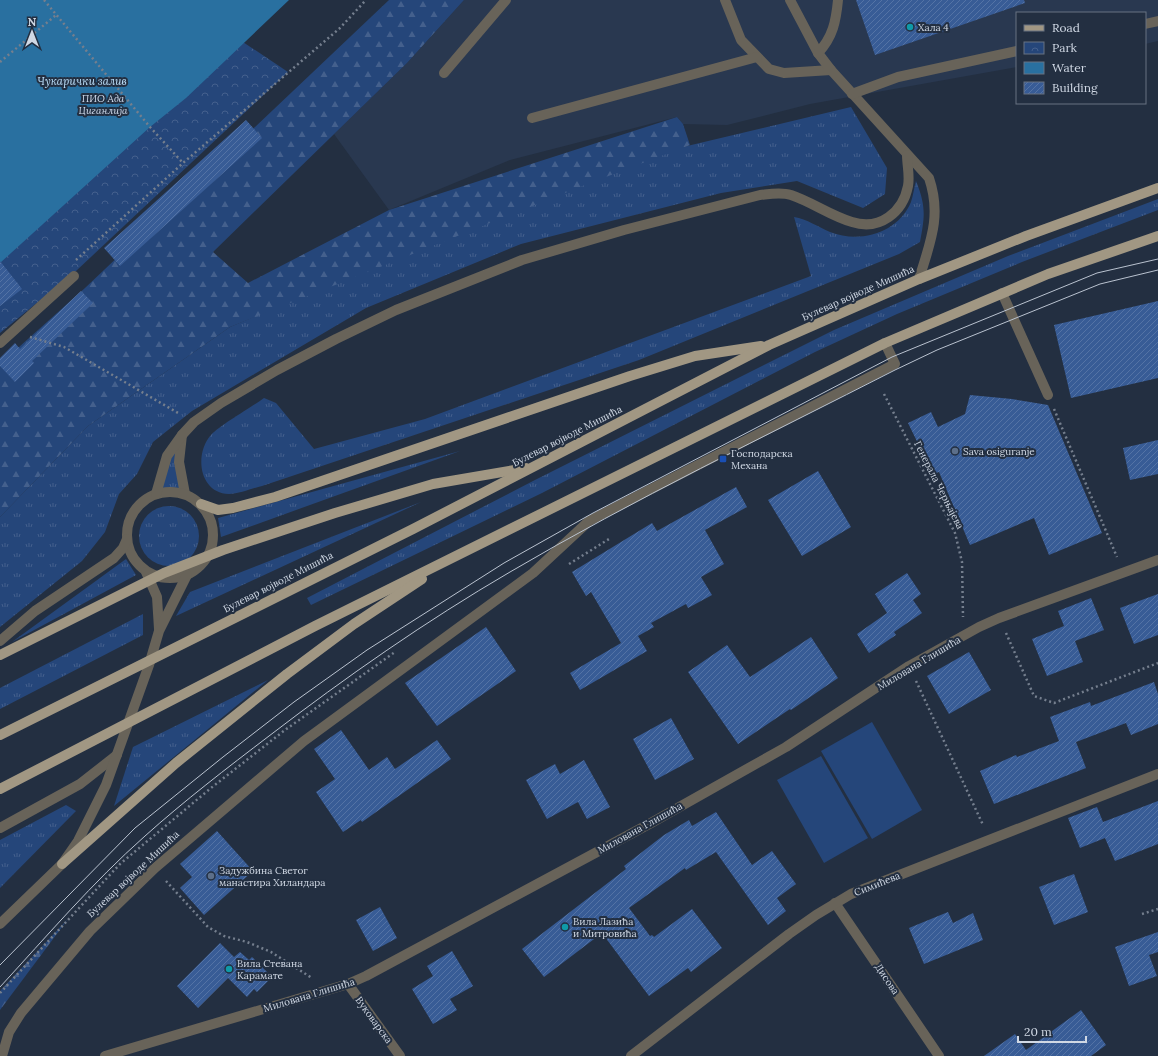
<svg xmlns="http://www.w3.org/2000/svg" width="1158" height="1056" font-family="Lora,serif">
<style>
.built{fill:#293850}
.grass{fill:url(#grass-tufts)}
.forest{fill:url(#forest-firs)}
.park{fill:url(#park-crowns)}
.garden{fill:#25467a}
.water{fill:#2970a0}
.building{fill:url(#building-hatch)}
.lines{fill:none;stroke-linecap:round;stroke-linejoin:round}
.path{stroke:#757f8e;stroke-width:2.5;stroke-dasharray:2 3;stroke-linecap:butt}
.minor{stroke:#686359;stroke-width:10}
.major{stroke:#a19783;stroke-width:10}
.tram{stroke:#bac3d0;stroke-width:1}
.culture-dot{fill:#0f9aa8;stroke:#232f41;stroke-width:1.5}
.service-dot{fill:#5c6f8a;stroke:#232f41;stroke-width:1.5}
.transit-dot{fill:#1a4fb4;stroke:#232f41;stroke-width:1.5}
.labels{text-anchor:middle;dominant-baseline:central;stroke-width:4;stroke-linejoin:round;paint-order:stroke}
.poi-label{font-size:10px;fill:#d0d8e4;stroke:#232f41;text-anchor:start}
.park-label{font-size:10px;font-style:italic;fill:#d3deef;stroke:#232f41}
.street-label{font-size:10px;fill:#d0d8e4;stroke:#232f41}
.water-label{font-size:11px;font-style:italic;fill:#bee1fc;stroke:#232f41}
</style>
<defs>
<pattern id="grass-tufts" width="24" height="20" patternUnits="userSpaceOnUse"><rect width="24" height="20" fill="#25467a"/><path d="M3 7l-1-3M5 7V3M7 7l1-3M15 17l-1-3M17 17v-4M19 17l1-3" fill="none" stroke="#44608d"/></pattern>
<pattern id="forest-firs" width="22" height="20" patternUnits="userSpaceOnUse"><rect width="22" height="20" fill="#25467a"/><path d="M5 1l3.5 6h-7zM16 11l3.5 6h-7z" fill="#44608d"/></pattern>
<pattern id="park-crowns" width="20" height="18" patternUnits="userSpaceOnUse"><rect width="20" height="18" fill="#25467a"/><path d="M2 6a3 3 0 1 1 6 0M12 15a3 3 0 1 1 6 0" fill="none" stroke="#44608d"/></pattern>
<pattern id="building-hatch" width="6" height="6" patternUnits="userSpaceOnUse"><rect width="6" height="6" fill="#385c96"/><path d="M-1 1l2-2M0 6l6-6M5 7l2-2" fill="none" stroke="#5473a5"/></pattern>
</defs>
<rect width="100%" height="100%" fill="#232f41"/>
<!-- built -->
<path class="built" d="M 464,0 L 1158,0 L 1158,41 L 1145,44 L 1145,13 L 1017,13 L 1017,67 L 810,104 L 727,125 L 683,124 L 677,117 L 510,160 L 389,210 L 334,134 L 407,63 Z"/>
<!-- grass -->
<g class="grass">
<path d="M 851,107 L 887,168 L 885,194 L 863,208 L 797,181 L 721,193 L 521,244 L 366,308 L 192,411 L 153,442 L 137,474 L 119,494 L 105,532 L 82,561 L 0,627 L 0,517 L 88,426 L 230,327 L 624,161 Z"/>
<path d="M 916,181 C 926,206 925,216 920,242 L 899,254 L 639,360 L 262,486 C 253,488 239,494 229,494 C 199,493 194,454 211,435 C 220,425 252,407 264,398 L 276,403 L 314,449 L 425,419 L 811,276 L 794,217 C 807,219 818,227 830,232 C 860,244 898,233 911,202 C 913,196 914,188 916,181 Z"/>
<path d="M 1158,199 L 1158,210 L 1022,262 L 897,314 L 815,352 L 542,493 L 311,605 L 307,598 L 533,481 L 834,330 L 1008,256 Z"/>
<path d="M 177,447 L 181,490 L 160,489 L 167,466 Z"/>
<path d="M 460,451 L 221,537 L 218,518 Z"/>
<path d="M 421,502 L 176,616 L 190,592 Z"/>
<circle cx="169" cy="536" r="30"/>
<path d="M 126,559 L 136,575 L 12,642 Z"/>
<path d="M 143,614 L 143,635 L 0,709 L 0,688 Z"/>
<path d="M 268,680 L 114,806 L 133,747 Z"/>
<path d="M 66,805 L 76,811 L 0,888 L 0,840 Z"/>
</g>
<!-- forest -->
<g class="forest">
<path d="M 389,0 L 464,0 L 407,63 L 213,252 L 248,283 L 389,210 L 677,117 L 683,124 L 690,145 L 590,183 L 230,327 L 88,426 L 0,517 L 0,364 L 85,288 Z"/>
<path d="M 68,919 L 0,1010 L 0,991 Z"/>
</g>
<!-- park -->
<path class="park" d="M 0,0 L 180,0 L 288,72 L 76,271 L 0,333 Z"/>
<!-- garden -->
<g class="garden">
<path d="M 872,722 L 922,810 L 872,839 L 821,751 Z"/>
<path d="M 821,756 L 868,838 L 824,863 L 777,780 Z"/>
</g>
<!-- water -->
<path class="water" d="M 0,0 L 289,0 L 186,98 L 150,127 L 0,263 Z"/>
<!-- building -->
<g class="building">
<path d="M 856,0 L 1024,0 L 1025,3 L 875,55 Z"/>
<path d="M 246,120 L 262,138 L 120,266 L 104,248 Z"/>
<path d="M 0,261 L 22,289 L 0,306 Z"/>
<path d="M 81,291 L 93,303 L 32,361 L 34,363 L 15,382 L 0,366 L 0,358 L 15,343 L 20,349 Z"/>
<path d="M 1158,301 L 1158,378 L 1071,398 L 1054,325 Z"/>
<path d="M 970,395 L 1012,399 L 1048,405 L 1102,533 L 1049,555 L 1034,518 L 970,545 L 939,472 L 933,474 L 908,423 L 931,412 L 938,427 L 965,414 Z"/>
<path d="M 1158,440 L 1158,474 L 1130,480 L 1123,448 Z"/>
<path d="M 818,471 L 851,527 L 802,556 L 768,500 Z"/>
<path d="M 736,487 L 747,507 L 705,530 L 724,564 L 701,577 L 712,595 L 688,608 L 686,604 L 651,623 L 654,627 L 638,636 L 647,651 L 580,690 L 570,673 L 621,643 L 591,592 L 586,596 L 572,572 L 652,523 L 657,531 Z"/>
<path d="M 907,573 L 921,594 L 913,600 L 922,613 L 894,632 L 896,635 L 869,653 L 857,634 L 887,613 L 875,594 Z"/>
<path d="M 1158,594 L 1158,635 L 1134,644 L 1120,608 Z"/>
<path d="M 1091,598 L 1104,630 L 1075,641 L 1083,662 L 1047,676 L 1032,639 L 1064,626 L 1058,611 Z"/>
<path d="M 486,627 L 516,671 L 437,726 L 405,683 Z"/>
<path d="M 811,637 L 838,678 L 791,710 L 790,709 L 738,744 L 688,672 L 727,645 L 750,677 Z"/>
<path d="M 969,652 L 991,690 L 949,714 L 927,676 Z"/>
<path d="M 1154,682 L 1158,694 L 1158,724 L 1131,735 L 1126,723 L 1076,742 L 1086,768 L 994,804 L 980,771 L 1016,755 L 1017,757 L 1059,741 L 1050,717 L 1090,702 L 1091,706 Z"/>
<path d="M 671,718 L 694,759 L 655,780 L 633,739 Z"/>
<path d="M 341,730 L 369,770 L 387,757 L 395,769 L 437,740 L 451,759 L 362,822 L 361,820 L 343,832 L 316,792 L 335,779 L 314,749 Z"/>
<path d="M 584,760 L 610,807 L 587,819 L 578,802 L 547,819 L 526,780 L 555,764 L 560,774 Z"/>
<path d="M 1158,801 L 1158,844 L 1115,861 L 1105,838 L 1080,848 L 1068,818 L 1097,807 L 1103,822 Z"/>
<path d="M 716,812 L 752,865 L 772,851 L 796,884 L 777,898 L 786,911 L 768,925 L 716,852 L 686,870 L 685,868 L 629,908 L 650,936 L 652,935 L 654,937 L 692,909 L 722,948 L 691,972 L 688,968 L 649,996 L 602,933 L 544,977 L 522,949 L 626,869 L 624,866 L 664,835 L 689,820 L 692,826 Z"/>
<path d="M 217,831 L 253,871 L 204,915 L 180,888 L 192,877 L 180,864 Z"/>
<path d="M 1074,874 L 1088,912 L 1054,925 L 1039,887 Z"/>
<path d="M 380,907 L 397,938 L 373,951 L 356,920 Z"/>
<path d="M 948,912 L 953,923 L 973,913 L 983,940 L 924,964 L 909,928 Z"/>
<path d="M 1158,932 L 1158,952 L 1149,955 L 1157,976 L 1129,986 L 1115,947 Z"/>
<path d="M 220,943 L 234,957 L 240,952 L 249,960 L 252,957 L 272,977 L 257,992 L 254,989 L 247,997 L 228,978 L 198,1008 L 177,986 Z"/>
<path d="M 452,951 L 473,986 L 450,999 L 457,1010 L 433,1024 L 412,989 L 433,976 L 427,966 Z"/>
<path d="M 1081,1010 L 1106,1045 L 1091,1056 L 984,1056 L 1015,1034 L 1026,1050 Z"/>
</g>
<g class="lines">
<!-- path -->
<g class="path">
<path d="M 44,0 L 150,127 L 183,163"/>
<path d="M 0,62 L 56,15"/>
<path d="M 76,260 L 183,163 L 340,28 L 366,0"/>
<path d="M 30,337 L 64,347 L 180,414"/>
<path d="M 884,394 L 955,533 L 962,562 L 963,617"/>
<path d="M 1054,409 L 1117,557"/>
<path d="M 569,564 L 609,539"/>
<path d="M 1006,633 L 1034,696 L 1054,703 L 1158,663"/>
<path d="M 916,681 L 983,825"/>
<path d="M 166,881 L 208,927 L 224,936 L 247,942 L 271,952 L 312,978"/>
<path d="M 1142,914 L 1158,909"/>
<path d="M 0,993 L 120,864 L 211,788 L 285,730 L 395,652"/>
</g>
<!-- minor -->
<g class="minor">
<path d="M 725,0 L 741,40 L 769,69 L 784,73 L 831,70"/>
<path d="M 790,0 L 818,53 L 831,70 L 929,178 C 942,216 930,243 919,279"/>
<path d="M 1145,24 L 1158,21"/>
<path d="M 818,53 C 833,37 836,21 838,0"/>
<path d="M 444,73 L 506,0"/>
<path d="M 852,94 L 898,77 L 1017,51"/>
<path d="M 532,118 L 757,57"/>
<path d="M 1002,293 L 1048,395"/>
<path d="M 0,343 L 74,276"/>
<path d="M 182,435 L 179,462 L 185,494"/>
<circle cx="170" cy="535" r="43"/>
<path d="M 156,494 L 167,456 L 182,435 L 194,422 L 221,403 L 277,370 L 336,339 L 396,310 L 522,260 L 624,230 L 760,195 C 770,194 781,192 791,195 C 812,202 831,216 852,222 C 880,231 903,212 908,186 C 910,176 907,165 907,155"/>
<path d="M 146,572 L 157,597 L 159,629"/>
<path d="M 0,641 L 35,611 L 114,558 L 123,548 L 127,539"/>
<path d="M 0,828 L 80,784 L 117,755"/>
<path d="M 835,903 L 939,1056"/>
<path d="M 0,924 L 62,864 L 78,841 L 106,785 L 149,665 L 159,631 L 187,575"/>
<path d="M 348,984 L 400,1056"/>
<path d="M 2,1056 L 9,1032 L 21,1013 L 90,931 L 155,868 L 304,741 L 533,573 L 589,521 L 895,364 L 885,343"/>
<path d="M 105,1056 L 348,984 L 366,976 L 651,823 L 786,747 L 909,666 L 979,627 L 999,618 L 1158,560"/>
<path d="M 631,1056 L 789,934 L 816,915 L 851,894 L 1158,774"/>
</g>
<!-- major -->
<g class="major">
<path d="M 201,504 L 218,510 L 233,508 L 275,497 L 630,376 L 695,356 L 761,346"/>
<path d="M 0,655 L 164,573 L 223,550 L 335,513 L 433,484 L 526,468"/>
<path d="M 0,735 L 413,529 L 769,345 L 919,279 L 1026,236 L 1158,188"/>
<path d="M 0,789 L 315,626 L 885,343 L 1048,274 L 1158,236"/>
<path d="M 62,864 L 176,763 L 287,674 L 354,624 L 422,579"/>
</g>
<!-- tram -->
<g class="tram">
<path d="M 0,965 L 135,828 L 223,757 L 294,702 L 367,650 L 504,563 L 593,513 L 892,357 L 1097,273 L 1158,259"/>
<path d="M 0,987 C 47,936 93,882 145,836 C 184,801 227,768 269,736 C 346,677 426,621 510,572 C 634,499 766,436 895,370 L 937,350 L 1100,284 L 1158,270"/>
</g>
</g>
<!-- markers -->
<g class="culture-dot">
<circle cx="910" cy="27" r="4"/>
<circle cx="565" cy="927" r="4"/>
<circle cx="229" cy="969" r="4"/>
</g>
<g class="service-dot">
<circle cx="955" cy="451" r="4"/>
<circle cx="211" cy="876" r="4"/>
</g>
<rect class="transit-dot" x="719" y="455" width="8" height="8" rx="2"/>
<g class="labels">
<!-- poi labels -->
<g class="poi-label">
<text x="918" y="27">Хала 4</text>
<text x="963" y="451">Sava osiguranje</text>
<text x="731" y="453">Господарска<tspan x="731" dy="12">Механа</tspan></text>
<text x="219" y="870">Задужбина Светог<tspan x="219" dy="12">манастира Хиландара</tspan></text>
<text x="573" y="921">Вила Лазића<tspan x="573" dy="12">и Митровића</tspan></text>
<text x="237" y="963">Вила Стевана<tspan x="237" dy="12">Карамате</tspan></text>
</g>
<!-- park labels -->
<g class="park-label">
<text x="103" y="98">ПИО Ада<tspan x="103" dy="12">Циганлија</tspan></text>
</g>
<!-- street labels -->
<g class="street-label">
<text transform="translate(858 293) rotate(-24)">Булевар војводе Мишића</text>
<text transform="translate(567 436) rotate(-27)">Булевар војводе Мишића</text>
<text transform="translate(939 485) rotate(63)">Генерала Черњајева</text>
<text transform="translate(278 582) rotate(-27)">Булевар војводе Мишића</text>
<text transform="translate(919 663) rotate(-31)">Милована Глишића</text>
<text transform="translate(640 828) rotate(-29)">Милована Глишића</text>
<text transform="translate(133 874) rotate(-43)">Булевар војводе Мишића</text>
<text transform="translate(877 884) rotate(-22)">Симићева</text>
<text transform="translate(887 979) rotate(56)">Дисова</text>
<text transform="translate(309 995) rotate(-17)">Милована Глишића</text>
<text transform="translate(374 1020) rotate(54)">Вуковарска</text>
</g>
<!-- water labels -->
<g class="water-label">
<text x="82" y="81">Чукарички залив</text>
</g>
</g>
<!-- legend -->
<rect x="1016" y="12" width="130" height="92" fill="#232f41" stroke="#687382"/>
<rect x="1024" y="25" width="20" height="6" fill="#a19783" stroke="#687382"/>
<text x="1052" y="32" font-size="12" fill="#d0d8e4">Road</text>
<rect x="1024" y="42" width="20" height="12" fill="url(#park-crowns)" stroke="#687382"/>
<text x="1052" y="52" font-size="12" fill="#d0d8e4">Park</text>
<rect x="1024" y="62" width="20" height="12" fill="#2970a0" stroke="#687382"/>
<text x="1052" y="72" font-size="12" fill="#d0d8e4">Water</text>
<rect x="1024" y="82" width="20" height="12" fill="url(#building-hatch)" stroke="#687382"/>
<text x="1052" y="92" font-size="12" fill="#d0d8e4">Building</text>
<!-- north arrow -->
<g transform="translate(32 32)" stroke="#232f41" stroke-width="3" paint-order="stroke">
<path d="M0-3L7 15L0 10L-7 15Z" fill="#d0d8e4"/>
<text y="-6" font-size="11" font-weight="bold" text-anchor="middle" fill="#d0d8e4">N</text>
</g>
<!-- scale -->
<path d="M1018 1036v6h68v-6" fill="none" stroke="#d0d8e4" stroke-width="2"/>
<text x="1024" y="1036" font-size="12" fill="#d0d8e4" stroke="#232f41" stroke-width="3" paint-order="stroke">20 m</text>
</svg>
